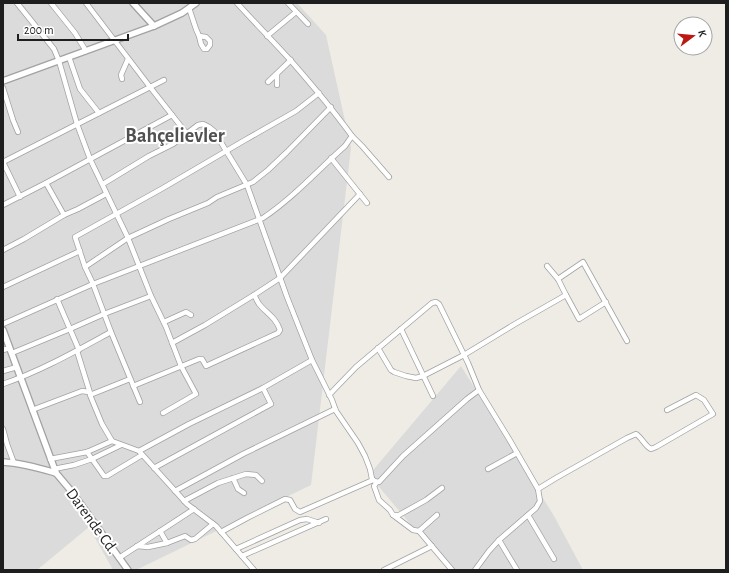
<svg xmlns="http://www.w3.org/2000/svg" width="729" height="573" font-family="'Alegreya Sans',sans-serif">
<style>
.residential{fill:#dcdbdb}
.lines{fill:none;stroke-linecap:round;stroke-linejoin:round}
.minor-casing{stroke:#a2a2a2;stroke-width:6}
.tertiary-casing{stroke:#a2a2a2;stroke-width:8}
.minor{stroke:#fff;stroke-width:4.5}
.tertiary{stroke:#fff;stroke-width:5.5}
.labels{text-anchor:middle;dominant-baseline:central;stroke-width:4;stroke-linejoin:round;paint-order:stroke}
.street-label{font-size:16px;fill:#1e1e1e;stroke:#fff}
.district-label{font-size:20px;font-weight:bold;fill:#515151;stroke:#fff}
</style>
<rect width="100%" height="100%" fill="#eeece5"/>
<!-- residential -->
<g class="residential">
<path d="M 3,3 L 297,3 L 326,35 L 351,148 L 311,485 L 136,570 L 113,570 L 89,527 L 37,570 L 3,570 Z"/>
<path d="M 461,366 L 554,516 L 583,570 L 449,570 L 369,475 Z"/>
</g>
<g class="lines">
<defs>
<g id="minor">
<path d="M 17,3 L 54,49 L 59,61 L 77,124 L 90,159 L 128,238 L 151,296 L 166,327 L 181,366 L 196,394 L 163,413"/>
<path d="M 51,3 L 75,33 L 86,51"/>
<path d="M 86,3 L 150,87 L 187,134"/>
<path d="M 288,3 L 308,24"/>
<path d="M 189,8 L 196,29 L 199,36 L 201,44 L 204,49 L 207,49 L 210,45 L 210,41 L 206,37 L 199,36"/>
<path d="M 267,36 L 296,12"/>
<path d="M 69,57 L 80,89 L 99,113"/>
<path d="M 277,74 L 277,85"/>
<path d="M 122,79 L 121,75 L 128,59"/>
<path d="M 268,82 L 291,60"/>
<path d="M 3,88 L 13,120 L 18,132"/>
<path d="M 352,136 L 362,146 L 389,177"/>
<path d="M 331,158 L 367,203"/>
<path d="M 3,162 L 164,80"/>
<path d="M 3,162 L 20,197"/>
<path d="M 46,183 L 64,215"/>
<path d="M 103,184 L 149,156 L 173,144 L 198,125 L 203,124 L 209,127 L 214,131 L 247,185 L 287,297 L 312,360 L 332,400 L 336,411 L 358,443 L 365,456 L 370,469 L 372,479 C 374,481 376,482 379,482 L 403,456 L 467,399 L 479,390"/>
<path d="M 3,205 L 46,183 L 172,115"/>
<path d="M 3,250 L 24,239 L 64,215 L 78,209 L 106,194"/>
<path d="M 547,266 L 558,279 L 566,295"/>
<path d="M 85,267 L 128,238 L 169,219 L 208,203 L 217,197 L 253,182 L 268,170 L 287,152 L 331,107"/>
<path d="M 558,279 L 583,262 L 627,341"/>
<path d="M 3,287 L 80,251"/>
<path d="M 57,299 L 79,350"/>
<path d="M 164,322 L 186,312 L 191,315"/>
<path d="M 3,324 L 93,284 L 263,218 C 293,198 318,170 345,146 L 352,136 C 333,110 313,86 292,62 C 274,42 255,23 237,3"/>
<path d="M 401,329 L 433,396"/>
<path d="M 172,343 L 205,325 L 254,295 L 280,278 L 360,194"/>
<path d="M 378,348 L 391,370 L 394,372 L 406,376 L 416,378 L 423,376 L 464,355 L 515,324 L 566,295 L 579,319 L 606,302"/>
<path d="M 3,350 L 10,348"/>
<path d="M 77,351 L 90,393"/>
<path d="M 12,353 L 70,329 L 104,314 L 151,296"/>
<path d="M 3,371 L 17,367"/>
<path d="M 130,379 L 90,395 L 102,424 L 112,441 L 139,451 L 187,504 L 216,526 L 254,570"/>
<path d="M 3,384 C 41,371 76,351 111,332"/>
<path d="M 133,386 L 199,359 L 202,359 L 206,366 L 278,333 L 280,330 C 275,316 267,314 259,304 C 257,301 256,298 254,295"/>
<path d="M 329,395 L 356,367 L 432,303 L 436,302 L 439,304 L 468,363 L 479,390 L 509,439 L 538,489 L 540,501 L 536,508 L 499,540 L 489,551 L 475,570"/>
<path d="M 140,402 L 111,332 L 93,284 L 85,267 L 75,237 L 163,188 L 245,140 L 296,111 L 319,93"/>
<path d="M 32,410 L 82,391 L 89,392"/>
<path d="M 3,429 L 7,444 L 14,463"/>
<path d="M 139,451 L 189,424 L 263,388 L 312,360"/>
<path d="M 87,452 L 104,476 L 107,476 L 142,455"/>
<path d="M 50,459 L 87,452 L 112,441"/>
<path d="M 154,468 L 271,404 L 263,388"/>
<path d="M 54,469 L 74,465 L 92,459 L 121,445"/>
<path d="M 488,469 L 517,453"/>
<path d="M 233,478 L 238,489 L 244,493"/>
<path d="M 377,482 L 374,486 L 379,500 L 390,510 L 393,515 L 413,530 L 419,531 L 452,570"/>
<path d="M 538,489 L 556,478 L 627,438 L 636,434 C 642,438 645,446 651,449 L 656,447 L 713,414 L 704,400 L 696,395 L 667,410"/>
<path d="M 175,491 L 243,454 L 335,409"/>
<path d="M 184,501 L 218,483 L 246,474 L 256,475 L 262,481"/>
<path d="M 393,515 L 399,515 L 426,500 L 442,488"/>
<path d="M 528,515 L 554,559"/>
<path d="M 160,531 L 167,543 L 185,536 L 191,540 L 195,539 L 213,524"/>
<path d="M 419,531 L 437,515"/>
<path d="M 221,532 L 247,518 L 285,499 L 290,500 L 295,509 L 300,512 L 373,480"/>
<path d="M 499,540 L 517,570"/>
<path d="M 137,546 L 148,547 L 167,543"/>
<path d="M 236,549 L 300,520 L 307,519 L 319,523"/>
<path d="M 242,556 L 326,519"/>
<path d="M 119,558 L 194,509"/>
<path d="M 384,570 L 432,546"/>
</g>
<g id="tertiary">
<path d="M 133,3 L 154,26"/>
<path d="M 3,81 L 154,26 L 182,13 L 196,3"/>
<path d="M 3,330 L 56,473 L 72,492 L 128,570"/>
<path d="M 3,462 C 21,463 39,468 56,473"/>
</g>
</defs>
<!-- minor casing -->
<use href="#minor" class="minor-casing"/>
<!-- tertiary casing -->
<use href="#tertiary" class="tertiary-casing"/>
<!-- minor -->
<use href="#minor" class="minor"/>
<!-- tertiary -->
<use href="#tertiary" class="tertiary"/>
</g>
<g class="labels">
<!-- street labels -->
<g class="street-label">
<text transform="translate(92 521) rotate(54)">Darende Cd.</text>
</g>
<!-- district labels -->
<g class="district-label">
<text x="175" y="136">Bahçelievler</text>
</g>
</g>
<!-- border -->
<rect width="729" height="573" fill="none" stroke="#1e1e1e" stroke-width="8"/>
<!-- north arrow -->
<g transform="translate(693 36) rotate(74)"><circle r="19" fill="#ffffff" stroke="#a5a5a5"/>
<path d="M0-3L7 15L0 10L-7 15Z" fill="#ba1a13"/>
<text y="-6" font-size="11" font-weight="bold" text-anchor="middle" fill="#1e1e1e">K</text>
</g>
<!-- scale -->
<path d="M18 34v6h110v-6" fill="none" stroke="#1e1e1e" stroke-width="2"/>
<text x="24" y="34" font-size="12" fill="#1e1e1e" stroke="#ffffff" stroke-width="3" paint-order="stroke">200 m</text>
</svg>
